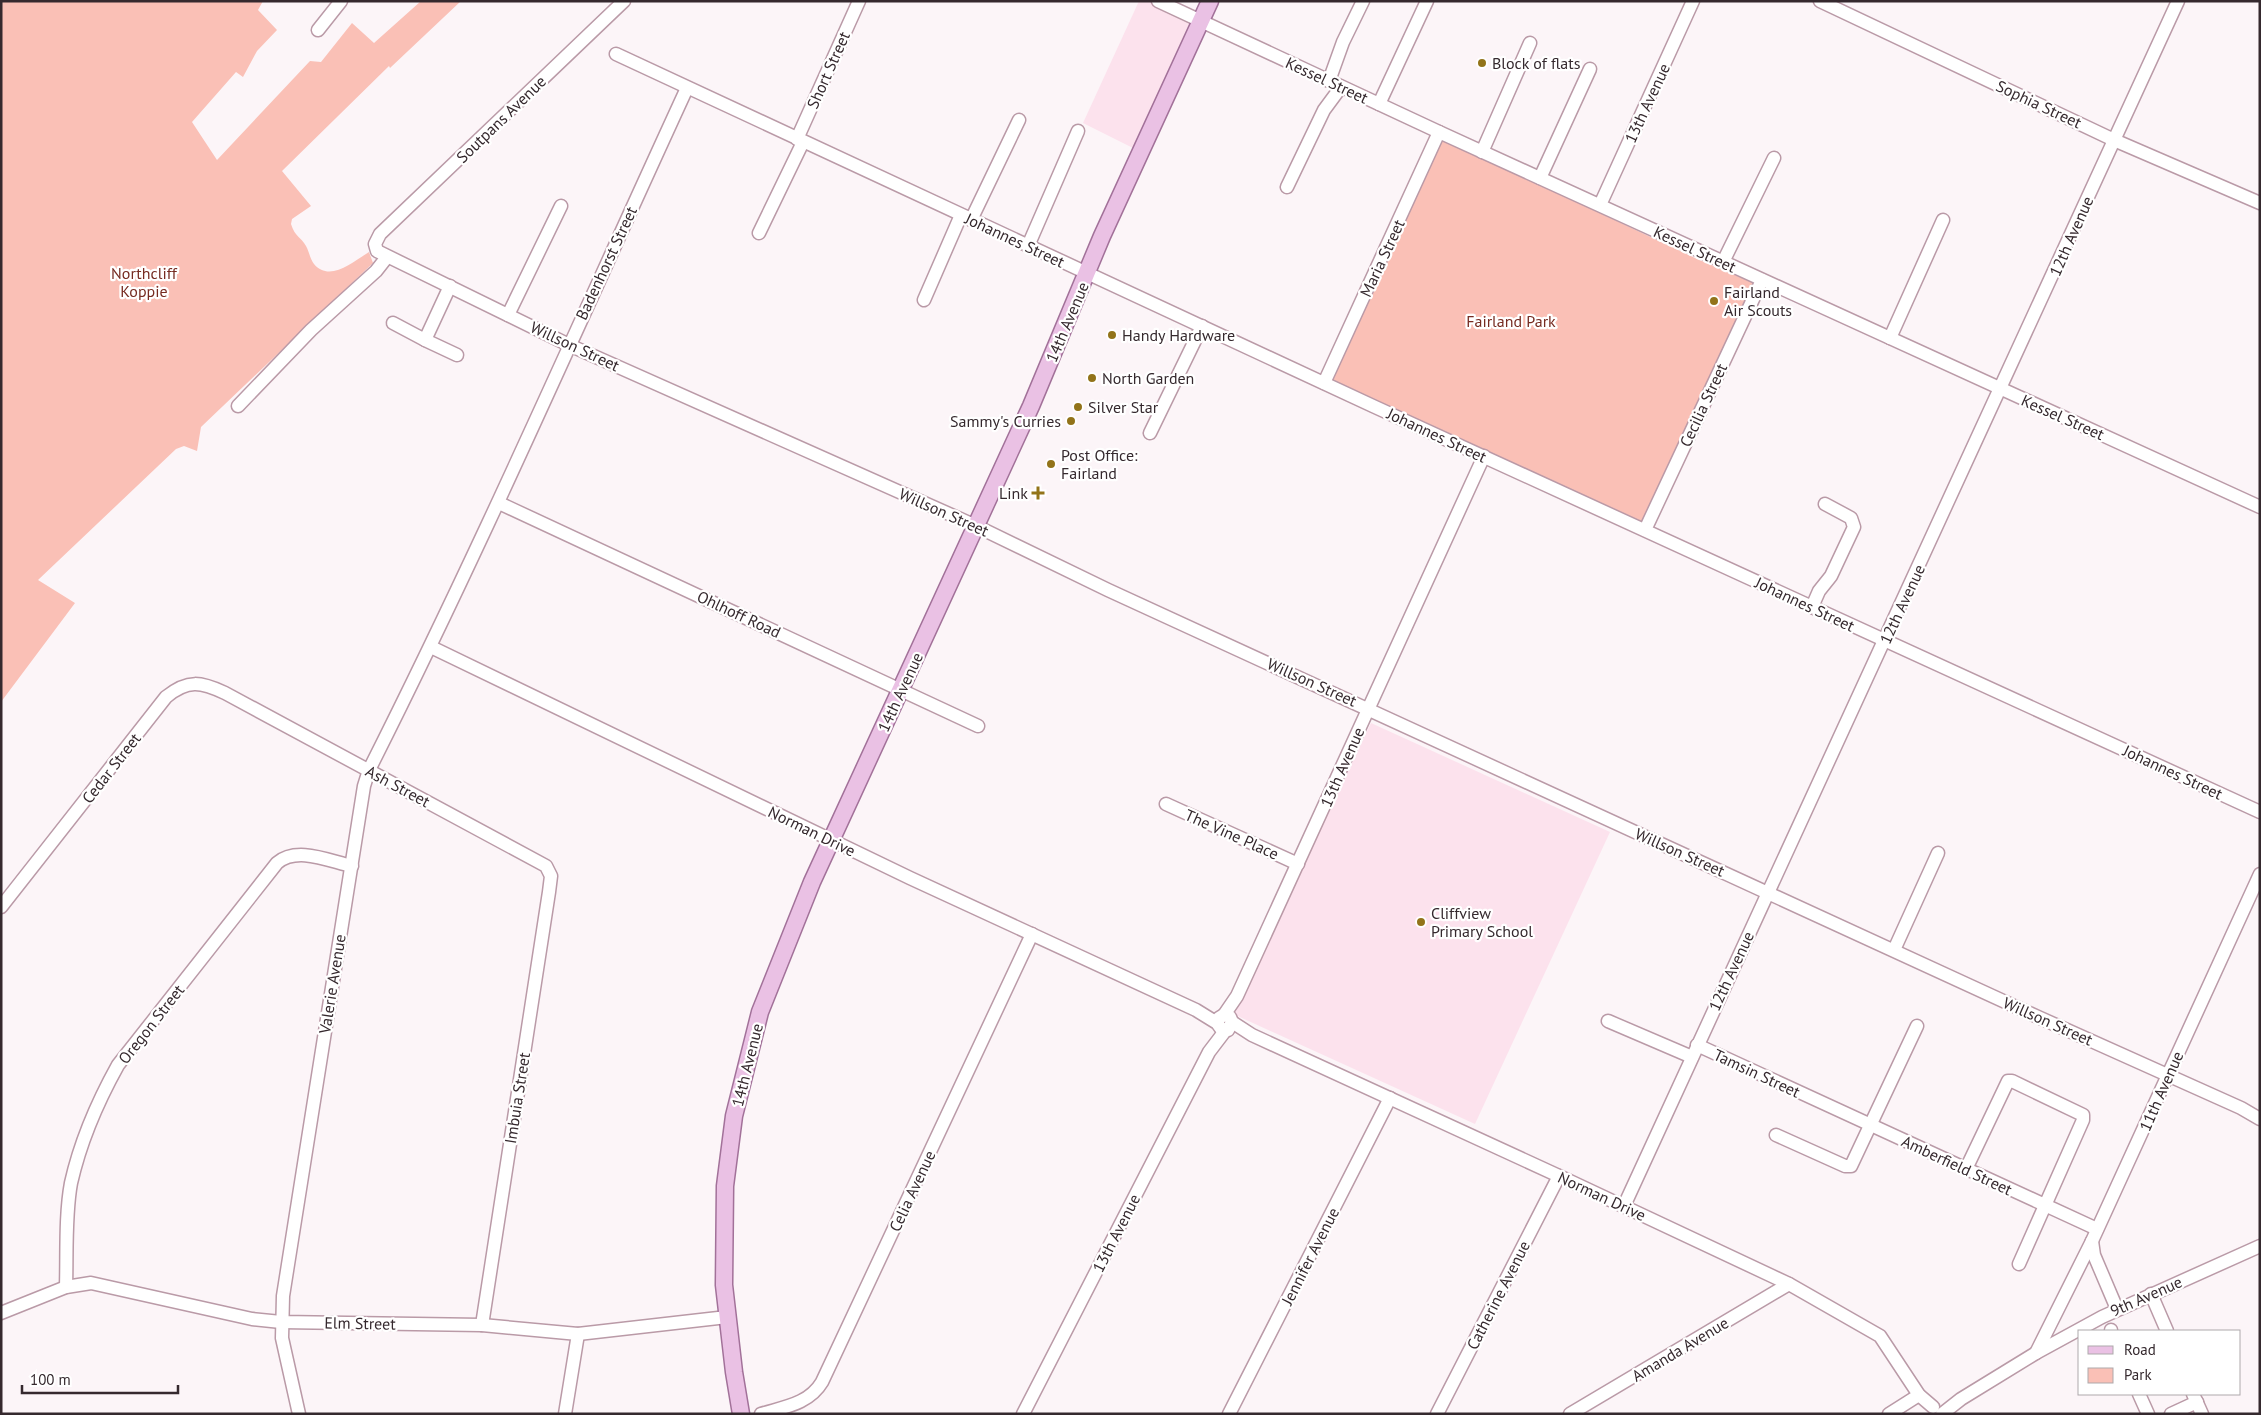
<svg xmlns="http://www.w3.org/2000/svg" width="2261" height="1415" font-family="'PT Sans',sans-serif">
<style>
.built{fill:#fce2ed}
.green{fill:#fac0b6}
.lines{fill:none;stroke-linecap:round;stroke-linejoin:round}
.minor-casing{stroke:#ba9aa7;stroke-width:15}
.major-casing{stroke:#a27199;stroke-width:19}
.minor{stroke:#fff;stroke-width:12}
.major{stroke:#eac1e4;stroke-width:16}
.poi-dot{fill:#927319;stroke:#fff;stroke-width:2}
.labels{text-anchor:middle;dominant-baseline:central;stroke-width:4.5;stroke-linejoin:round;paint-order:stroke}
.poi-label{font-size:16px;fill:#35292e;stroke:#fff;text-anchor:start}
.street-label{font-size:16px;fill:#35292e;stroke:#fff}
.park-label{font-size:16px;fill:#762b21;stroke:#fff}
</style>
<rect width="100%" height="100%" fill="#fcf5f8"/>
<!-- built -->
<g class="built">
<path d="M 1139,1 L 1151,1 L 1196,22 L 1139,151 L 1083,123 Z"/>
<path d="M 1371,723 L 1610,832 L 1475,1124 L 1231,1013 Z"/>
</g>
<!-- green -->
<g class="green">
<path d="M 1,1 L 263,1 L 258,10 L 277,30 L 257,51 L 243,77 L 236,72 L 192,122 L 217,160 L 310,61 L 321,62 L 352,23 L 374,43 L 421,1 L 461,1 L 390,68 L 389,66 L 282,171 L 311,206 L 292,219 L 291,224 C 295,237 301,237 306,246 C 309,251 310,259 314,264 C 330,283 354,261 369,252 L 373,263 L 201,427 L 197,451 L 184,446 L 176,449 L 38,580 L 75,603 L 1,702 Z"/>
<path d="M 1439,137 L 1695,258 L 1758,285 L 1641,529 L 1326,384 Z"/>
</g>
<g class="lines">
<defs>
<g id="minor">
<path d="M 624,1 L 380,234 L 375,244 L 377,251 L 569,345 L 976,526 L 1108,590 L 2038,1017 L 2241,1108 L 2260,1119"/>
<path d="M 1158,1 L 1439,132 L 2260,507"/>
<path d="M 1820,1 L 2114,140 L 2260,203"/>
<path d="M 318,30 L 341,1"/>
<path d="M 616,54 L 1373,406 L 2260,812"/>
<path d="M 1329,81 L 1343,42 L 1363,1"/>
<path d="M 1379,104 L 1427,1"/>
<path d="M 797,139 L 859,1"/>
<path d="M 1482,152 L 1530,43"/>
<path d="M 1540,178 L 1590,69"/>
<path d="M 1287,187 L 1324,110 L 1341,87"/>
<path d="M 1600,205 L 1693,1"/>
<path d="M 971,220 L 1019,120"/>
<path d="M 759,233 L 803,142"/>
<path d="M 1028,246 L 1078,131"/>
<path d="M 1723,262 L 1774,158"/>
<path d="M 924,300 L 961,215"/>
<path d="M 508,315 L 561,206"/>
<path d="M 393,323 L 425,340 L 450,286"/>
<path d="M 1890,338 L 1943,220"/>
<path d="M 425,340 L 457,355"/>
<path d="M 1324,383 L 1439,132"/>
<path d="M 238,406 L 311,330 L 376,271 L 387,257"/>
<path d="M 1150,433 L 1202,326"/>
<path d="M 499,503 L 978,726"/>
<path d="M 1645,530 L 1762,280"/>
<path d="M 1812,607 L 1819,591 L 1831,576 L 1854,527 L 1851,518 L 1825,504"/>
<path d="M 431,647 L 910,878 L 1196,1010 L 1217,1023 L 1222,1030 L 1228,1030 L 1232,1022 L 1230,1017 L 1224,1015 L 1219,1018 L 1217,1023"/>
<path d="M 1166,804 L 1298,864"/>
<path d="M 1,907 L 166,697 C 188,679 201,682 225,693 L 546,866 L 551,876 L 549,892 L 482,1325"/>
<path d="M 1894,950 L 1938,853"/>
<path d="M 1224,1015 L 1237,996 L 1484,456"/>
<path d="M 1608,1021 L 1692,1057"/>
<path d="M 1232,1022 L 1252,1035 L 1559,1176 L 1789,1284 L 1880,1336 L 1919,1395 L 1933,1407"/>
<path d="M 1697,1045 L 2097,1229"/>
<path d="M 1776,1135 L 1845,1166 L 1851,1166 L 1917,1026"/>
<path d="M 1966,1169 L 2008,1081 L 2012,1081 L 2083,1115 L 2083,1120 L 2019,1264"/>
<path d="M 1624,1206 L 2178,1"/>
<path d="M 2092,1241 L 2094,1255 L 2117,1309"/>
<path d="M 66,1287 C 67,1254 65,1215 71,1183 C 80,1143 98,1101 118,1065 L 277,863 C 297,846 329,861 352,866"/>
<path d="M 2151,1294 L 2167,1331"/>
<path d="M 1,1313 L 66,1287 L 91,1283 L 252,1319 L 281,1322 L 482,1325 L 578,1334 L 727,1317"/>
<path d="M 2111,1330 L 2111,1331"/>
<path d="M 2036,1353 L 2092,1241 L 2260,874"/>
<path d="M 2139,1394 L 2148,1414"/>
<path d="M 2193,1394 L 2202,1414"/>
<path d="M 299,1414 L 282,1338 L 283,1296 L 364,786 L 369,770 C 482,546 582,316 687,88"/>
<path d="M 565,1414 L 578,1334"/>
<path d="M 761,1414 C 784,1407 809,1404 822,1382 L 1032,934"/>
<path d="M 1023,1414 L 1209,1052 L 1225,1031"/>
<path d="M 1229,1414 L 1390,1098"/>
<path d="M 1437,1414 L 1559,1176"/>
<path d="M 1570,1414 L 1789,1284"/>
<path d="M 1889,1414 L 1919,1395"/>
<path d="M 1942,1414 L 1961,1399 L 2036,1353 L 2102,1317 L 2260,1246"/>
<path d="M 2171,1414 L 2197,1402"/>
</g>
<path id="major" d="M 741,1414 L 734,1372 L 724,1285 L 725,1186 L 734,1116 L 760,1012 L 812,882 L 1031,406 L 1102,236 L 1210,1"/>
</defs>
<!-- minor casing -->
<use href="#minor" class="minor-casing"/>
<!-- major casing -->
<use href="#major" class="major-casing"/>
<!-- minor -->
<use href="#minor" class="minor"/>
<!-- major -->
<use href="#major" class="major"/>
</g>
<!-- markers -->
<g class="poi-dot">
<circle cx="1482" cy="63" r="5"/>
<circle cx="1714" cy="301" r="5"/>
<circle cx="1112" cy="335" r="5"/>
<circle cx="1092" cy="378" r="5"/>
<circle cx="1078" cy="407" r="5"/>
<circle cx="1071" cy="421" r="5"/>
<circle cx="1051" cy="464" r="5"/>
<path d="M1035.5 485.5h5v5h5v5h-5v5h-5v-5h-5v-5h5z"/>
<circle cx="1421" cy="922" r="5"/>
</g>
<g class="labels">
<!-- poi labels -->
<g class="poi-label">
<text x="1492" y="63">Block of flats</text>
<text x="1724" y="292">Fairland<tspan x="1724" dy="18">Air Scouts</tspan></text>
<text x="1122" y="335">Handy Hardware</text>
<text x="1102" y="378">North Garden</text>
<text x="1088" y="407">Silver Star</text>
<text x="1061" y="421" text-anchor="end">Sammy's Curries</text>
<text x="1061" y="455">Post Office:<tspan x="1061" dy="18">Fairland</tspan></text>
<text x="1028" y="493" text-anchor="end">Link</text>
<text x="1431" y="913">Cliffview<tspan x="1431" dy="18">Primary School</tspan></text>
</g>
<!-- street labels -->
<g class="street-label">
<text transform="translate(828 70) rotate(-66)">Short Street</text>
<text transform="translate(1327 80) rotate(25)">Kessel Street</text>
<text transform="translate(1647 103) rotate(-65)">13th Avenue</text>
<text transform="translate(2039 104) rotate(25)">Sophia Street</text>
<text transform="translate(501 119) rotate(-44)">Soutpans Avenue</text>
<text transform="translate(2071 236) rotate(-66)">12th Avenue</text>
<text transform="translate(1015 240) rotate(25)">Johannes Street</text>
<text transform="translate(1695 249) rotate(25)">Kessel Street</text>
<text transform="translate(1382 258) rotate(-65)">Maria Street</text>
<text transform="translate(606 263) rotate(-65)">Badenhorst Street</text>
<text transform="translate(1067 322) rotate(-67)">14th Avenue</text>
<text transform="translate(575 346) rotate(25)">Willson Street</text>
<text transform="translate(1703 405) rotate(-65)">Cecilia Street</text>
<text transform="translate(2063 417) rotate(24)">Kessel Street</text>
<text transform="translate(1437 435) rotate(25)">Johannes Street</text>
<text transform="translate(944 512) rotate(24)">Willson Street</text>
<text transform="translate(1805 604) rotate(25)">Johannes Street</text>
<text transform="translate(1902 604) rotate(-65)">12th Avenue</text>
<text transform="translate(739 614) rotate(25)">Ohlhoff Road</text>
<text transform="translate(1312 682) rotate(24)">Willson Street</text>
<text transform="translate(900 692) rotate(-65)">14th Avenue</text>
<text transform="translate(1342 767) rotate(-66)">13th Avenue</text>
<text transform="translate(111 768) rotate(-52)">Cedar Street</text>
<text transform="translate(2173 772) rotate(25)">Johannes Street</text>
<text transform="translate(398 786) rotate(28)">Ash Street</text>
<text transform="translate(812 831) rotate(26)">Norman Drive</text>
<text transform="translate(1232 834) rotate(24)">The Vine Place</text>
<text transform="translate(1680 852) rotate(24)">Willson Street</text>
<text transform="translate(1731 971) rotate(-65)">12th Avenue</text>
<text transform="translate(332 984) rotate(-81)">Valerie Avenue</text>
<text transform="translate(2048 1021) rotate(24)">Willson Street</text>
<text transform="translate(151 1024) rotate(-52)">Oregon Street</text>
<text transform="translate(747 1065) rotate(-76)">14th Avenue</text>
<text transform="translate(1757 1073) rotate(25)">Tamsin Street</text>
<text transform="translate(2161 1091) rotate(-66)">11th Avenue</text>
<text transform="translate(517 1098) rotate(-81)">Imbuia Street</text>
<text transform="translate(1957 1165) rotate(25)">Amberfield Street</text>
<text transform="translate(912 1191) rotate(-65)">Celia Avenue</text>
<text transform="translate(1602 1196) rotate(25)">Norman Drive</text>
<text transform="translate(1116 1233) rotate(-63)">13th Avenue</text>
<text transform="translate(1310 1256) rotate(-63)">Jennifer Avenue</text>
<text transform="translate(1498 1295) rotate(-63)">Catherine Avenue</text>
<text transform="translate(2146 1296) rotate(-24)">9th Avenue</text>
<text transform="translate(360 1323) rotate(1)">Elm Street</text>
<text transform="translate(1680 1349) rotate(-31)">Amanda Avenue</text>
</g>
<!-- park labels -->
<g class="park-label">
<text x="144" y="273">Northcliff<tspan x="144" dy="18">Koppie</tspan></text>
<text x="1511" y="321">Fairland Park</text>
</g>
</g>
<!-- border -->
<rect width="2261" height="1415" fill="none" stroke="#35292e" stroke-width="5"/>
<!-- legend -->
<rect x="2078" y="1330" width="162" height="65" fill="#ffffff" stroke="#aea9ab"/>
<rect x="2088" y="1346" width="25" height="8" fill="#eac1e4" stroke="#aea9ab"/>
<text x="2124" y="1355" font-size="15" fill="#35292e">Road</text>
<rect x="2088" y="1368" width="25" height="15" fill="#fac0b6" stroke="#aea9ab"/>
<text x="2124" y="1380" font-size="15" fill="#35292e">Park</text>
<!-- scale -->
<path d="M22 1385v8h156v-8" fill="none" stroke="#35292e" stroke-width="2.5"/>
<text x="30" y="1385" font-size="15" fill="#35292e" stroke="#ffffff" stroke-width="4" paint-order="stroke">100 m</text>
</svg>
